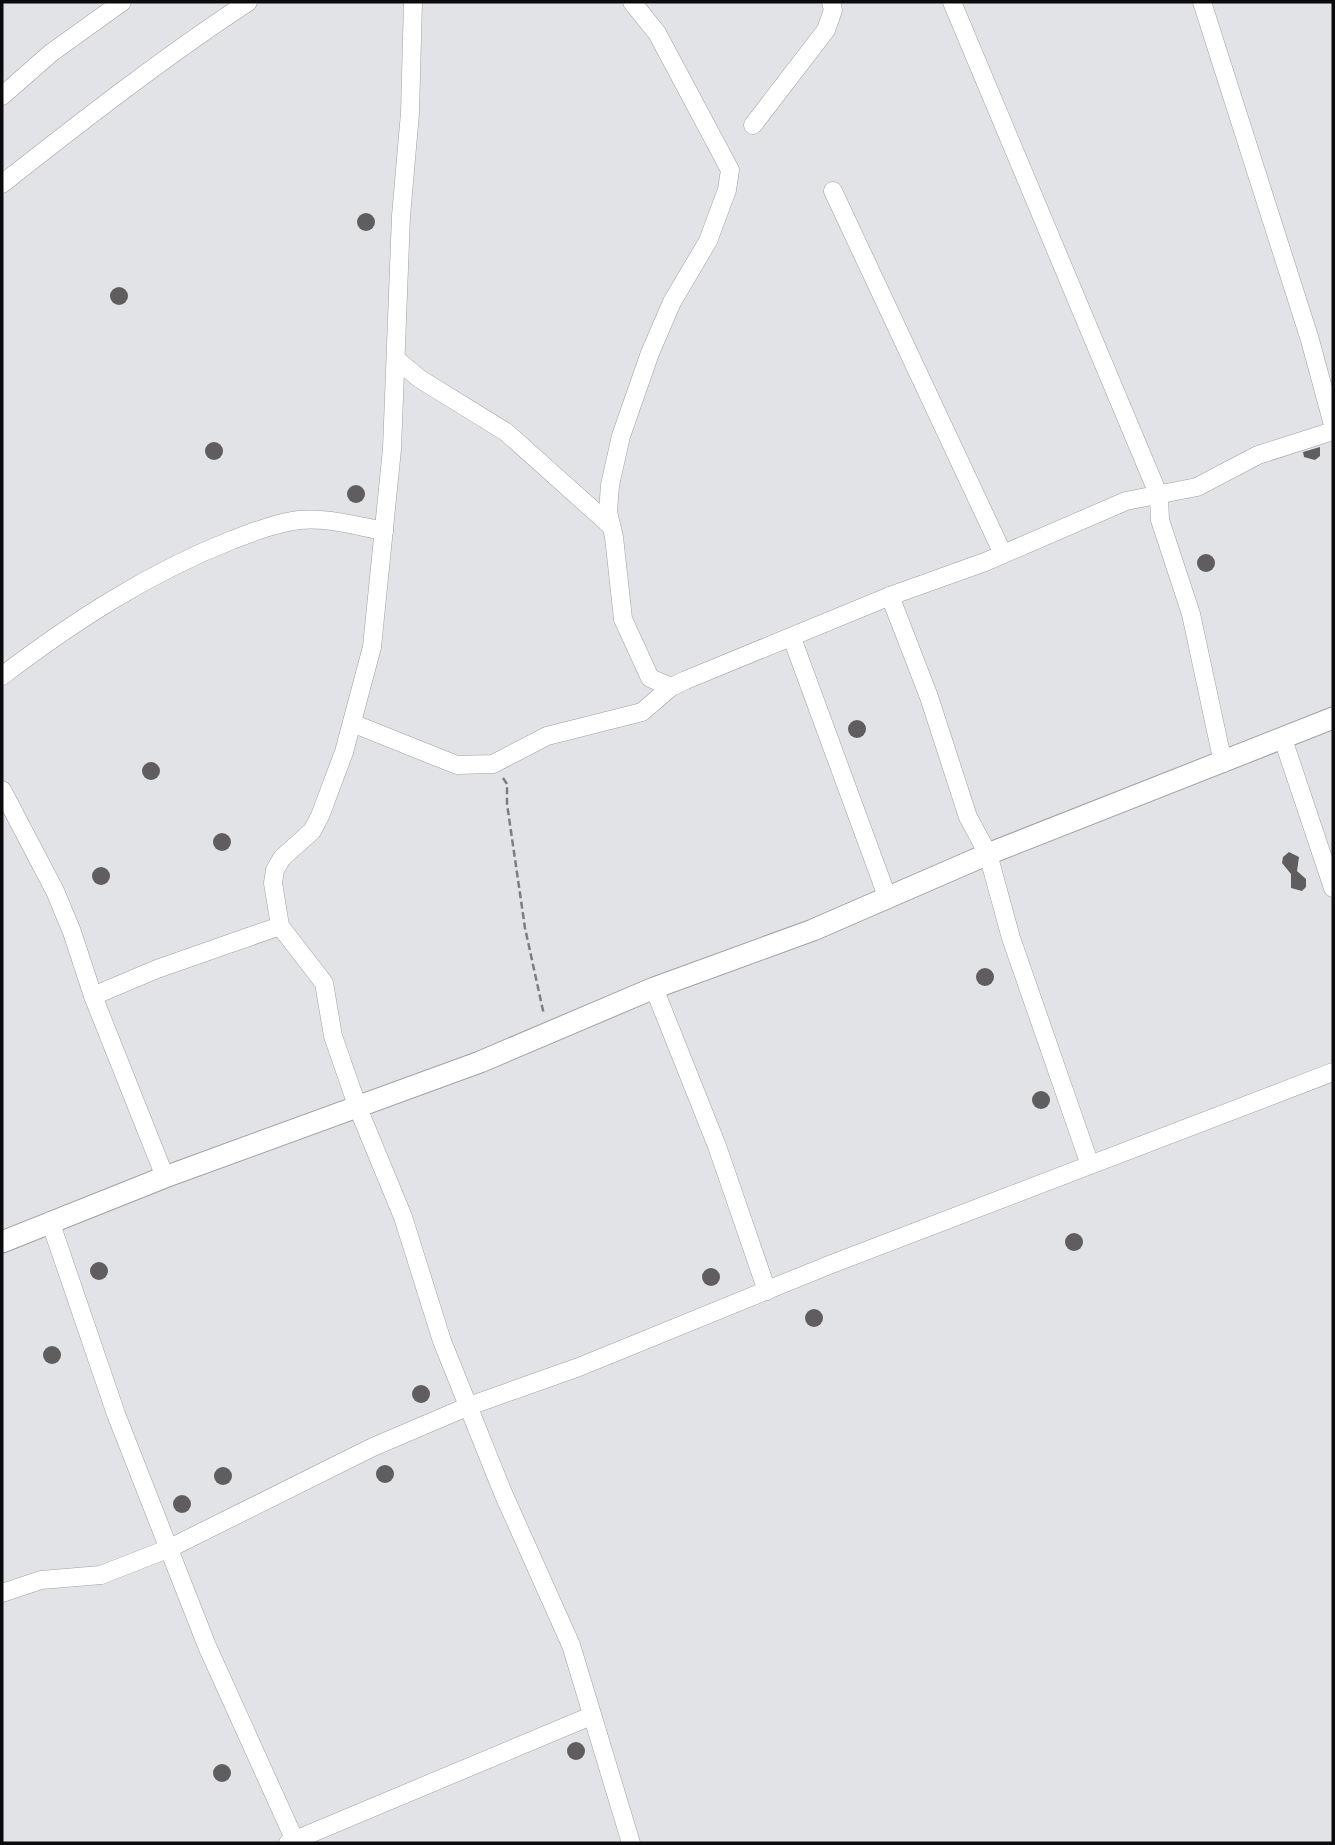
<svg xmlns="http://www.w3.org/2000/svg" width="1335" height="1845" font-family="Rubik,sans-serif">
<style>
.building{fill:#605d5f}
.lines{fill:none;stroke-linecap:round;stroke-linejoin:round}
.minor-casing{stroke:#9ea1a4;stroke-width:19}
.tertiary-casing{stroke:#9ea1a4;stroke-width:23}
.path{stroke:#7c7d7f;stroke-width:2.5;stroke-dasharray:7 3.5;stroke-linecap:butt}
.minor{stroke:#fff;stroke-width:18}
.tertiary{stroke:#fff;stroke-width:21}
</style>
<rect width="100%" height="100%" fill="#e1e3e6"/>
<!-- building -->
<g class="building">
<circle cx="366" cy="222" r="9"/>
<circle cx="119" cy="296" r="9"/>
<circle cx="214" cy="451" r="9"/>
<path d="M 1320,447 L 1320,456 L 1315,460 L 1304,457 L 1303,452 Z"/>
<circle cx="356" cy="494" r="9"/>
<circle cx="1206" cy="563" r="9"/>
<circle cx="857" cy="729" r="9"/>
<circle cx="151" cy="771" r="9"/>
<circle cx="222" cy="842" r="9"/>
<path d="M 1289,852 L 1299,857 L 1297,871 L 1306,879 L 1306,887 L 1302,891 L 1291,888 L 1291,874 L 1282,863 L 1283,857 Z"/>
<circle cx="101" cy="876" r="9"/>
<circle cx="985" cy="977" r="9"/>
<circle cx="1041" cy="1100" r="9"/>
<circle cx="1074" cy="1242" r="9"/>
<circle cx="99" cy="1271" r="9"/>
<circle cx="711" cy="1277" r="9"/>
<circle cx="814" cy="1318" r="9"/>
<circle cx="52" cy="1355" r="9"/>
<circle cx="421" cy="1394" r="9"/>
<circle cx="385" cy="1474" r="9"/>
<circle cx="223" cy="1476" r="9"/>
<circle cx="182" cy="1504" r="9"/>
<circle cx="576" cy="1751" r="9"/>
<circle cx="222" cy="1773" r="9"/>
</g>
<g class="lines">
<defs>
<g id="minor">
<path d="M 413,2 L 410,113 L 401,216 L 392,449 L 372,647 L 344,752 L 320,816 L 312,831 L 282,858 L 275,870 L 273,883 L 280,926 L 324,983 L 333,1036 L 358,1108 L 403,1217 L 442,1341 L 503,1493 L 571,1645 L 631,1843"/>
<path d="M 632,2 L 657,33 L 730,170 L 727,190 L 708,241 L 672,302 L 650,353 L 621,436 L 610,485 L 608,512 L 614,537 L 623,619 L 650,678 L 671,687"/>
<path d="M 952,2 L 1159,496 L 1160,520 L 1191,614 L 1223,763"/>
<path d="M 1202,2 L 1310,340 L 1333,425"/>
<path d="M 2,96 L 51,53 L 122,2"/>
<path d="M 753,125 L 826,30 L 833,10 L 831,2"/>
<path d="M 2,184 C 82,121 163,58 248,2"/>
<path d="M 833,191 L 1003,554"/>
<path d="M 397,360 L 420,379 L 506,432 L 611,526"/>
<path d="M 890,596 L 929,697 L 968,817 L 988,854 L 1011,938 L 1090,1165"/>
<path d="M 792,638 L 888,899"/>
<path d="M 2,676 C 73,622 148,573 232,540 C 253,532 276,523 299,520 C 327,517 356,526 384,531"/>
<path d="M 352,723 L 457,765 L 493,764 L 547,736 L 642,712 L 671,687 L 686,680 L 890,596 L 985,562 L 1126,501 L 1197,487 L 1258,455 L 1333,431"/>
<path d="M 1283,739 L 1333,888"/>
<path d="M 2,790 L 55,891 L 72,932 L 93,996 L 165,1177"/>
<path d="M 654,988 L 717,1146 L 767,1291"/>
<path d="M 93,996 L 157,969 L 280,926"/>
<path d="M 50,1221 L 116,1414 L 207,1646 L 296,1843"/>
<path d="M 2,1593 L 41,1580 L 101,1575 L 170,1548 L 373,1447 L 469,1406 L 579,1367 L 829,1265 L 1333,1072"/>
<path d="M 288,1843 L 591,1716"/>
</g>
<path id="tertiary" d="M 2,1242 L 165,1177 L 480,1062 L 654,988 L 813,930 L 988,854 L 1333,718"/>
</defs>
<!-- minor casing -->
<use href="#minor" class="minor-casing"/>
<!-- tertiary casing -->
<use href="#tertiary" class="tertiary-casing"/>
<!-- path -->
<path class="path" d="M 503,778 L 507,784 L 507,804 L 525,928 L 544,1015"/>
<!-- minor -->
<use href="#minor" class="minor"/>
<!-- tertiary -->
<use href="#tertiary" class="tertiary"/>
</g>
<!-- border -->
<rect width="1335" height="1845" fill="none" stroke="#0b0b0d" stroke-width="7"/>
</svg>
